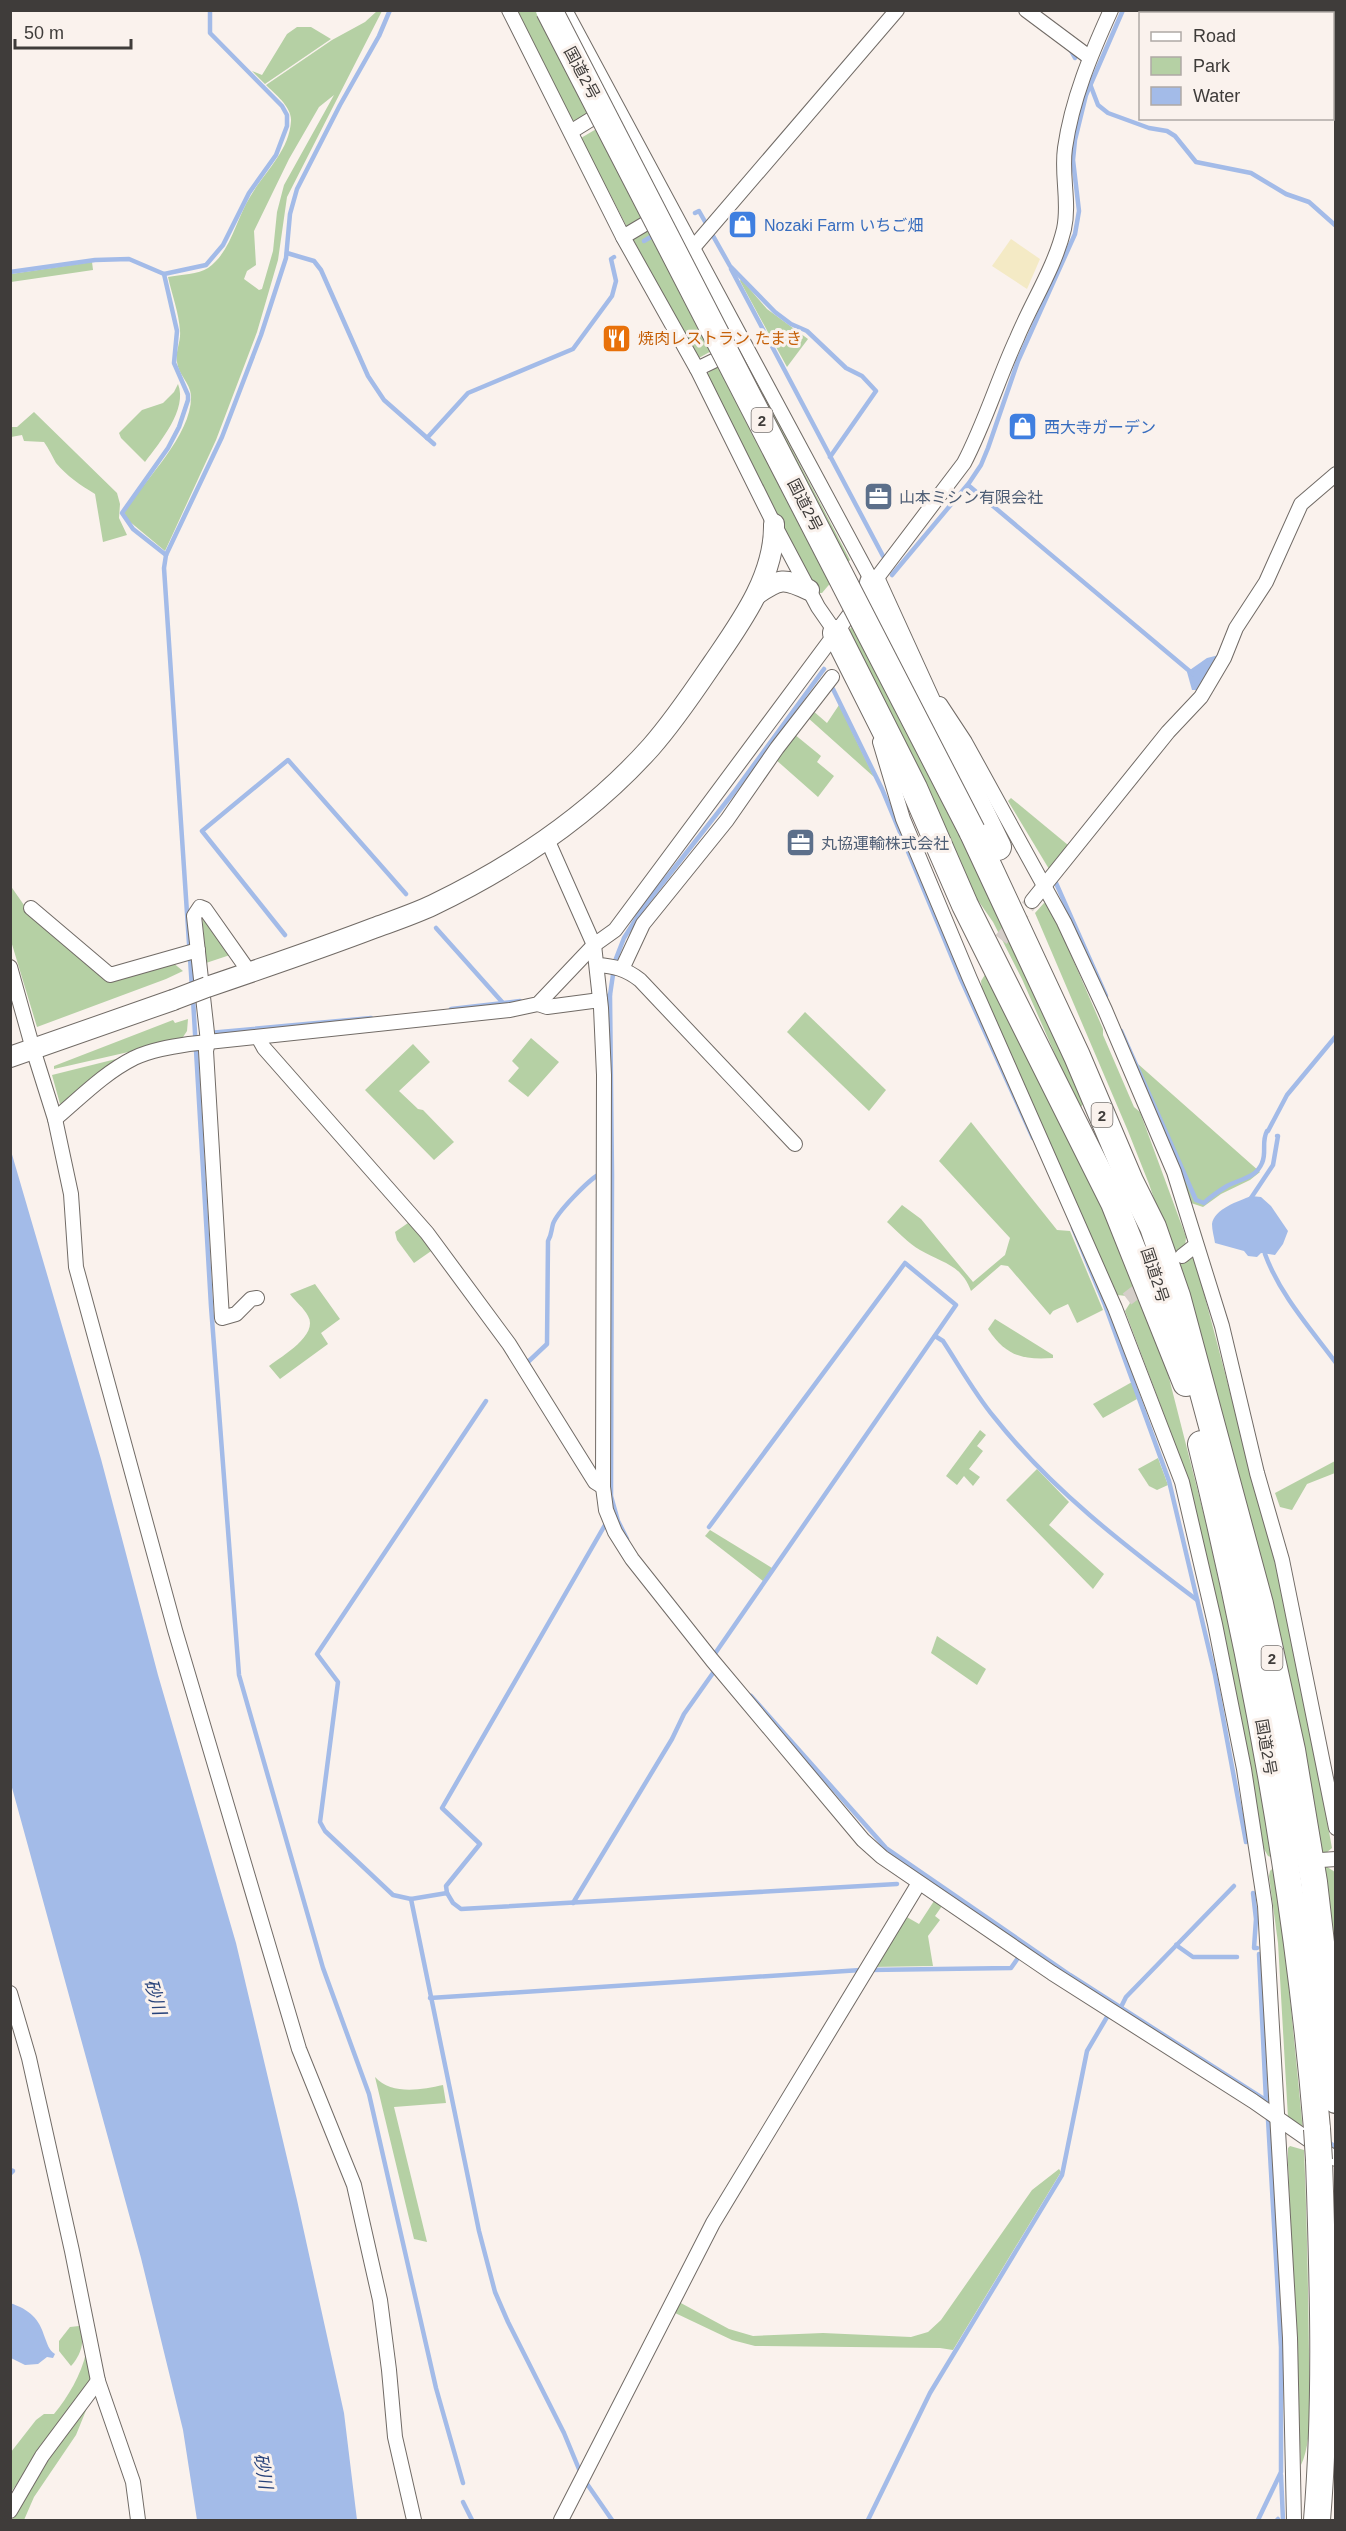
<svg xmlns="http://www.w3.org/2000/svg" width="1346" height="2531" font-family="Arial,'Noto Sans JP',sans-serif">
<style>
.green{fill:#b5d0a4;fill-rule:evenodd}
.sand{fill:#f4eac5}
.water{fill:#a3bbe8}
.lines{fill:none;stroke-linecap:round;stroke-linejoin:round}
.stream{stroke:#a3bbe8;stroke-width:4.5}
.street-tunnel{stroke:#d5cec9;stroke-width:14;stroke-dasharray:14 7;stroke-linecap:butt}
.street-casing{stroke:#716b66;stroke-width:16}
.secondary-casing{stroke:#716b66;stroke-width:22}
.highway-casing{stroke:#716b66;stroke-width:28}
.street{stroke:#fff;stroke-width:14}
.secondary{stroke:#fff;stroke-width:20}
.highway{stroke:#fff;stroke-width:26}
.secondary-bridge-casing{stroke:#716b66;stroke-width:22;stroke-linecap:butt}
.highway-bridge-casing{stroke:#716b66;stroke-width:28;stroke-linecap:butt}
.secondary-bridge{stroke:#fff;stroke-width:20}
.highway-bridge{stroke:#fff;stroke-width:26}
.labels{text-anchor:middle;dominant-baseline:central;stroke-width:6;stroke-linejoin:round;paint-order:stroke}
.shield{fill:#faf2ed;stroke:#777370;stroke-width:1.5}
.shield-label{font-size:15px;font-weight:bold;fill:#3f3c3a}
.street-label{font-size:16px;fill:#3f3c3a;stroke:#faf2ed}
.shop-label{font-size:16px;fill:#366cbe;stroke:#faf2ed;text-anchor:start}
.food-label{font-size:16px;fill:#c56008;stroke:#faf2ed;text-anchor:start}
.service-label{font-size:16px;fill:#4e5e75;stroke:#faf2ed;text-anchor:start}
.water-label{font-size:18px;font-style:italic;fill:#27427a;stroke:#faf2ed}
</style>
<rect width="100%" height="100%" fill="#faf2ed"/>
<!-- green -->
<g class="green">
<path d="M 377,11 L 382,11 L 287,197 L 278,260 L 257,332 L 216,440 L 165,551 L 129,521 L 124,513 C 143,481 193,435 191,395 C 190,383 178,374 177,362 C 175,352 181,342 180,331 C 179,313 172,295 168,277 C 180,275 199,274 208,268 C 231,252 236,219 250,197 C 264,172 289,152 291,121 C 292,107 275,94 266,85 L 332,40 L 365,22 ZM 334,95 L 284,185 L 277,212 L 273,251 L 262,289 L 259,290 L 244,279 L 247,271 L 256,265 L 254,231 L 289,159 L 319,107 Z"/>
<path d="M 516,11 L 537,11 L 591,114 L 573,121 Z"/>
<path d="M 297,27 L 311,27 L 331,39 L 265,84 L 252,71 L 262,75 L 287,34 Z"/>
<path d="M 598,128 L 646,221 L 628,229 L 581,138 Z"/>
<path d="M 671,216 L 733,339 L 697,359 L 633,239 Z"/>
<path d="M 92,262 L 93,270 L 11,282 L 11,274 Z"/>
<path d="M 741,279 L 767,309 L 808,339 L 787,367 L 740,281 Z"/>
<path d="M 742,354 L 850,560 L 822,593 L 818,593 L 706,377 L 709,372 Z"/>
<path d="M 178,384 C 188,409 160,442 145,462 L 121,438 L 119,433 L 142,410 L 163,403 L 174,392 Z"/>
<path d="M 34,412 L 117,493 L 120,504 L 119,518 L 127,535 L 103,542 L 95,494 C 80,485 67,476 56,463 C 52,456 49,449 44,442 L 24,441 L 22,435 L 11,437 L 11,427 L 17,427 Z"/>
<path d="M 869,602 L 1038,1000 L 1080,1094 L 1083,1104 L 1081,1107 L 1076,1102 L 1022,979 L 993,922 L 950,860 L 850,641 L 850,629 Z"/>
<path d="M 839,705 L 874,777 L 807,717 L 812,710 L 827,723 Z"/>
<path d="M 794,734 L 821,756 L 817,762 L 834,776 L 818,797 L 775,759 Z"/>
<path d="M 1011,798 L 1068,845 L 1049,869 L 1008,801 Z"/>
<path d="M 10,885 L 26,908 L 106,978 L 172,962 L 183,971 L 166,979 L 37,1027 L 11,941 Z"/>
<path d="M 1044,903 L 1049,904 L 1103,1029 L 1103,1035 L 1134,1107 L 1140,1112 L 1186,1237 L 1185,1248 L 1188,1257 L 1193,1258 L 1196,1263 L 1275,1563 L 1313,1744 L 1332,1848 L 1320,1858 L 1271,1602 L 1237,1470 L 1186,1292 L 1149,1184 L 1128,1131 L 1035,913 Z"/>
<path d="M 202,914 L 230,955 L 206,963 Z"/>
<path d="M 988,970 L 1101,1198 L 1167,1370 L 1207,1527 L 1257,1756 L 1276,1859 L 1268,1856 L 1264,1849 L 1200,1529 L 1171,1433 L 1125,1311 L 1130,1303 L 1127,1296 L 1117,1295 L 982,990 L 981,981 Z"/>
<path d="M 805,1012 L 886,1090 L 869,1111 L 787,1032 Z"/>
<path d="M 188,1019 L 187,1031 L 181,1040 L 54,1069 L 54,1066 L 173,1020 L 175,1023 Z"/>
<path d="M 531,1038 L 559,1062 L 528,1097 L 508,1081 L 519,1068 L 512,1061 Z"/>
<path d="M 413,1044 L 430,1062 L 399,1091 L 418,1109 L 423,1110 L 454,1142 L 434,1160 L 365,1090 Z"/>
<path d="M 128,1056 L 71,1100 L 60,1104 L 52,1075 Z"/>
<path d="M 1138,1064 L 1260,1172 L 1250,1180 L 1221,1194 L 1203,1207 L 1191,1203 Z"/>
<path d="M 971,1122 L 1057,1230 L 1070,1231 L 1103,1310 L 1077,1323 L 1068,1304 L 1053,1311 L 1050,1315 L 1008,1266 L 1001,1265 L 971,1291 C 961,1264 942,1263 920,1250 C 908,1243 897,1231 887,1222 L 902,1205 L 921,1219 L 973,1282 L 1005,1255 L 1010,1238 L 939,1161 Z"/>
<path d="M 408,1223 L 424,1235 L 434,1249 L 414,1263 L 397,1240 L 395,1232 Z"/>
<path d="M 315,1284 L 340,1319 L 321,1333 L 328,1344 L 280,1379 L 269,1366 C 282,1356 319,1335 308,1316 C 304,1308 295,1301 290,1294 Z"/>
<path d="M 995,1319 L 1053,1355 L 1053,1358 C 1022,1360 1006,1356 988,1329 Z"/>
<path d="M 1132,1382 L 1137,1399 L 1103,1418 L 1093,1404 Z"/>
<path d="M 980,1430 L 986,1435 L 977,1446 L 983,1451 L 969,1469 L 980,1477 L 973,1486 L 964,1476 L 957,1485 L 946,1476 Z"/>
<path d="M 1158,1458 L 1168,1485 L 1157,1490 L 1149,1486 L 1138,1469 Z"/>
<path d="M 1335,1461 L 1335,1473 L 1307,1484 L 1292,1510 L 1280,1507 L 1275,1493 Z"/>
<path d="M 1037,1469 L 1069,1502 L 1049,1525 L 1104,1574 L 1093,1589 L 1006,1500 Z"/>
<path d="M 710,1530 L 772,1568 L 763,1581 L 705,1536 Z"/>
<path d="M 937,1636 L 986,1669 L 977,1685 L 931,1653 Z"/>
<path d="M 1321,1863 L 1335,1872 L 1335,1966 Z"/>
<path d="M 1277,1864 L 1303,2131 L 1288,2118 L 1278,1943 L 1269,1876 L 1270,1871 Z"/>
<path d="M 934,1901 L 942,1906 L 935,1916 L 940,1920 L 928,1936 L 933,1966 L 871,1967 L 905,1916 L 919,1924 Z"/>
<path d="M 375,2077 C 391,2095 421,2090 443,2085 L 446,2103 L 394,2107 L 427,2242 L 414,2239 Z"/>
<path d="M 1290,2146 L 1304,2150 C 1307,2217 1308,2284 1309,2352 C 1309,2382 1314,2439 1301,2465 L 1288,2163 L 1288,2148 Z"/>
<path d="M 1059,2169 L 1061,2172 L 953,2350 L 940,2348 L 755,2346 L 732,2340 L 673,2312 L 679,2302 L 729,2329 L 753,2336 L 823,2333 L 911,2337 L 928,2332 L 941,2320 L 1032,2190 Z"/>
<path d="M 79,2326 C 86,2340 81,2355 71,2366 L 59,2351 L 59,2341 L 70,2327 Z"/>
<path d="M 86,2353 L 91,2376 L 90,2382 L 11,2492 L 11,2452 L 36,2420 L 44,2414 L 54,2414 C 68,2397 81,2375 86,2353 Z"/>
<path d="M 84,2408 L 87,2408 L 76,2435 L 34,2497 L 24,2520 L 12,2520 L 40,2469 Z"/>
</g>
<!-- sand -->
<path class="sand" d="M 1011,239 L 1040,259 L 1027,289 L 992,266 Z"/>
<!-- water -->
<g class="water">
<path d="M 1219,655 L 1198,690 L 1192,690 L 1187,672 L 1207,658 Z"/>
<path d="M 11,1151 L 101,1459 L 158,1675 L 236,1943 L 297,2200 L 344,2413 L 357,2520 L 197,2520 L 183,2430 L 141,2258 L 11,1784 Z"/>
<path d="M 1251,1196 L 1261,1197 L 1271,1206 L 1288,1231 L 1283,1244 L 1275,1255 L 1261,1253 L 1257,1257 L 1248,1256 L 1244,1251 L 1215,1243 C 1214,1237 1212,1230 1212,1224 C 1214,1209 1239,1201 1251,1196 Z"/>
<path d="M 10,2303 C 30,2310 39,2318 45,2338 C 48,2345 48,2349 55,2354 L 53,2358 L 47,2357 L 38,2364 L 25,2365 L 11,2358 Z"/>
</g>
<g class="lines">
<!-- stream -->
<g class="stream">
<path d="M 1070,49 L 1075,58"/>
<path d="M 1090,84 L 1098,105 L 1108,113 L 1149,128 L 1167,131 L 1175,136 L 1196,162 L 1251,173 L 1286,194 L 1309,202 L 1336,226"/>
<path d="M 695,213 L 699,211 L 730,266 L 775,312 L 791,324 L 807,331 L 846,368 L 862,376 L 876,391 L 830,457"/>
<path d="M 644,241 L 654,235"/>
<path d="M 287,253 L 314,261 L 321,270 L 368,376 L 384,400 L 434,444"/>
<path d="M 731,269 L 883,556"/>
<path d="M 10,272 L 95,260 L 129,259 L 164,274 L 177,331 L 174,363 L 188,395 L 188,400 L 179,427 L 168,448 L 122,513 L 133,529 L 166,555"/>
<path d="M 164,274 L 206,265 L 223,245 L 249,193 L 276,155 L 287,126 L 287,115 L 282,106 L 210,33 L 210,10"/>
<path d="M 427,438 L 468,393 L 573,349 L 612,296 L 616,281 L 611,259 L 614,257"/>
<path d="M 968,485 L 1193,674"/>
<path d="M 892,575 L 969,483 L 981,465 L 988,448 L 1018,361 L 1075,234 L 1079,211 L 1073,160 L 1075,140 L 1086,95 L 1123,10"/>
<path d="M 833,689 L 882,789 L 960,977 L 1033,1138"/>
<path d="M 1056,883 L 1106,996"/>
<path d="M 436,928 L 503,1003"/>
<path d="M 285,935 L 202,831 L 288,760 L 406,894"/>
<path d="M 192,988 L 164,568 L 166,555 L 222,437 L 261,335 L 286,258 L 290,214 L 297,189 L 340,105 L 379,36 L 390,10"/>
<path d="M 610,995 L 615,961 L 624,938 L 643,908 L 734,792 L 824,669"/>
<path d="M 608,996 L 610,995 L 612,1174 L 611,1496 L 618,1521 L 627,1539"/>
<path d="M 193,999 L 211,1306 L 239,1675 L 323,1968 L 369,2094 L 436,2388 L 463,2483"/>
<path d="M 451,1009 L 520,1001"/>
<path d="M 1121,1031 L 1196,1200 L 1204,1203 C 1211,1196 1219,1191 1227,1186 C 1240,1179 1256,1178 1262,1163 C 1267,1152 1261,1142 1267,1131"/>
<path d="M 209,1033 L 371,1018"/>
<path d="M 1268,1131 L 1287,1095 L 1336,1036"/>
<path d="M 1251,1198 L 1273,1165 L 1278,1136 L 1277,1136"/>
<path d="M 1073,1228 L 1105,1305 L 1169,1481 L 1215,1675 L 1246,1842"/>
<path d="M 1265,1254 C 1280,1295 1310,1328 1336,1363"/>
<path d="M 935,1336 L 943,1341 C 960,1367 975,1394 994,1417 C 1052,1490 1124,1545 1197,1600"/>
<path d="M 529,1361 L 547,1344 L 548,1241 C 552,1234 551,1231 553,1224 C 557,1212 588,1181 598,1175"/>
<path d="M 486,1401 L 317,1654 L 338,1682 L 320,1822 L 325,1831 L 393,1895 L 411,1899 L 479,2231 L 495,2292 L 508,2322 L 564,2433 L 581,2474"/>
<path d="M 709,1527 L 905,1263 L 956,1305 L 714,1655"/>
<path d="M 751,1696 L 886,1848 L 1070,1975 L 1267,2101"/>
<path d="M 447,1893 L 446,1886 L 480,1844 L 442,1808 L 605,1525"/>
<path d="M 1253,1893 L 1256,1919 L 1254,1948 L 1257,1948"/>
<path d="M 411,1899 L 447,1893 L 453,1903 L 461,1909 L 897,1884"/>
<path d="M 573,1903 L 672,1739 L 684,1714 L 713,1673"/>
<path d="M 1176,1945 L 1193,1957 L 1237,1957"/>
<path d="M 1259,1954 L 1266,2101"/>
<path d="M 869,1970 L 1011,1968 L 1018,1958"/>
<path d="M 430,1998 L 861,1970"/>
<path d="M 1121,2007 L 1126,1997 L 1234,1886"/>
<path d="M 1326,2141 L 1336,2147"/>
<path d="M 10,2170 L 13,2171 L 10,2174"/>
<path d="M 1281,2475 L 1283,2520"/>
<path d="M 585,2481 L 612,2520"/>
<path d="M 463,2502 L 472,2520"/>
<path d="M 868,2520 L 930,2393 L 1062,2175 L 1087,2051 L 1107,2017"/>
<path d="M 1258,2520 L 1281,2472 L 1281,2347 L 1268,2119"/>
<path d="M 1277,2520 L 1278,2519"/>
</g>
<!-- street-tunnel -->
<g class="street-tunnel">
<path d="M 988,956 L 1032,901"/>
<path d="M 1127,1299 L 1149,1282"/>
</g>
<defs>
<g id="street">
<path d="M 509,10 L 623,237 L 697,369 L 774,524 L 818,607 L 836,633"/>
<path d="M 565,10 L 873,583"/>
<path d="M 1026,10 L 1089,57"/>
<path d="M 572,131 L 606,110"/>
<path d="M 623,237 L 660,215"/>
<path d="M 692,249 L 897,10"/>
<path d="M 697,369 L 730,353"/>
<path d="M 870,587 L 964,463 C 985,423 998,379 1017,338 C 1032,302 1055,267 1064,229 C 1070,202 1061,176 1065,148 C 1072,99 1091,54 1111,10"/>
<path d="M 940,704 L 965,742 L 1064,922 L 1105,1010 L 1174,1172 L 1222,1326 L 1257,1473 L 1282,1560 L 1336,1828"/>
<path d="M 880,742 L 903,819 L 970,979 L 1115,1308 L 1182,1482 L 1215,1624 L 1244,1769 L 1265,1906 L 1290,2338 L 1294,2520"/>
<path d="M 547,839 L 594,945 L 601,1008 L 604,1075 L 603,1487 L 606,1510 L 615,1532 L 632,1559 L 712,1660 L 863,1840 L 882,1857 L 1052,1973 L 1253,2101 L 1336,2159"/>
<path d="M 1032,901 L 1168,732 L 1201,697 L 1224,658 L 1236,628 L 1266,582 L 1301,504 L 1336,474"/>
<path d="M 31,908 L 110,975 L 198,950"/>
<path d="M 597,965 C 614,966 626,969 640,980 L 795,1144"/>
<path d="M 10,967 L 33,1049 L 55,1119 L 71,1194 L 76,1267 L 175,1630 L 299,2049 L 354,2185 L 380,2300 L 389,2370 L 395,2437 L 414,2520"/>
<path d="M 622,969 L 643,924 L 727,820 L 777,748 L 832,677"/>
<path d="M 250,973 L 205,909 L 200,907 L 194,916 L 208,1042 L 206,1051 L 222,1318 L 236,1314 L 251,1299 L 257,1298"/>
<path d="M 538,1004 L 547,1007 L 600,1000"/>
<path d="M 258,1037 L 264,1048 L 427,1233 L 509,1344 L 595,1482 L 603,1487"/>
<path d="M 55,1119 C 80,1098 104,1073 134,1058 C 151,1050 170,1047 189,1044 L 510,1010 L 538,1004 L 594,945 L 615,930 L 858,603"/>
<path d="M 1182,1256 L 1196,1245"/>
<path d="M 1321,1860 L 1336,1859"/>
<path d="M 10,1993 L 29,2058 L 72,2251 L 98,2381 L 133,2482 L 138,2520"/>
<path d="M 10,2511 L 42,2456 L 98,2381"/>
<path d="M 561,2520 L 713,2223 L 919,1883"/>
</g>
<g id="secondary">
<path d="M 757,594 C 780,578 784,578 809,590"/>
<path d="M 207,987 C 263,968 319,949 374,928 C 393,921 414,914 433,905 C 514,866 591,814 651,747 C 674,721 694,691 713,663 C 741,622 775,576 774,524"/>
<path d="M 10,1057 L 173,1000"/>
</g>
<g id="highway">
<path d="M 873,583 L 930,708 L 998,847"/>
<path d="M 836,633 L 914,788 L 965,905 L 1114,1203 L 1186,1383"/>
<path d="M 972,831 L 1077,1056 L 1130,1181 L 1153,1227 L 1177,1296 L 1260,1604 L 1292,1750 L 1314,1882 L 1329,2012 L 1336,2100"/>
<path d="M 1201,1444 C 1256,1668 1298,1898 1317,2129"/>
<path d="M 1317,2520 C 1327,2400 1323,2280 1319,2160"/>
</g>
</defs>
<!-- street casing -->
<use href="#street" class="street-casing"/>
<!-- secondary casing -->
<use href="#secondary" class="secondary-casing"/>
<!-- highway casing -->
<use href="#highway" class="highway-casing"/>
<!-- street -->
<use href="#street" class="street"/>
<!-- secondary -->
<use href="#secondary" class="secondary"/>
<!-- highway -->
<use href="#highway" class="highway"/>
<defs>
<path id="secondary-bridge" d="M 173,1000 L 207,987"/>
<g id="highway-bridge">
<path d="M 549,10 L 972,831"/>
<path d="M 1317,2129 L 1319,2160"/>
</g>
</defs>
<!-- secondary-bridge casing -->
<use href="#secondary-bridge" class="secondary-bridge-casing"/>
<!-- highway-bridge casing -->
<use href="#highway-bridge" class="highway-bridge-casing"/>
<!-- secondary-bridge -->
<use href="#secondary-bridge" class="secondary-bridge"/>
<!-- highway-bridge -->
<use href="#highway-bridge" class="highway-bridge"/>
</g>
<!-- icons -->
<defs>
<symbol id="shop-square" viewBox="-11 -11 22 22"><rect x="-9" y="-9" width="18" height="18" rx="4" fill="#3f7fe0" stroke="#faf2ed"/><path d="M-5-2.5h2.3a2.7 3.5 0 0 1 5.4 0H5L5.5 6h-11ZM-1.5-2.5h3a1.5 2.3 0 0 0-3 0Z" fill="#fff"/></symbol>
<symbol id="restaurant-square" viewBox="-11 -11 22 22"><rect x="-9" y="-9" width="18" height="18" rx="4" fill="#e8710a" stroke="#faf2ed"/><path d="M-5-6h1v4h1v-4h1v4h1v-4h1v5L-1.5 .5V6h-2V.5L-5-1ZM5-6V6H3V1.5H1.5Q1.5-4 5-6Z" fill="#fff"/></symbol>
<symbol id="office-square" viewBox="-11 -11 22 22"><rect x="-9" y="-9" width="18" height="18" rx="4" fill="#5c6f8a" stroke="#faf2ed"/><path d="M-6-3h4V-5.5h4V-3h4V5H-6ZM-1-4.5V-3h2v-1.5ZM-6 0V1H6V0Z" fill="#fff"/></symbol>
</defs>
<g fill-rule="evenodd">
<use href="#shop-square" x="726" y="208" width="33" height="33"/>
<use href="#restaurant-square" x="600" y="322" width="33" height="33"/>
<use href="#shop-square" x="1006" y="410" width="33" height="33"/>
<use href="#office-square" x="862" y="480" width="33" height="33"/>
<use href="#office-square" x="784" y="826" width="33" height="33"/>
</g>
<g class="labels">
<!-- shield labels -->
<g class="shield">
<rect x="751.5" y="408" width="21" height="24" rx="4.5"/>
<rect x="1091.5" y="1103" width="21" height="24" rx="4.5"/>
<rect x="1261.5" y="1646" width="21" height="24" rx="4.5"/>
</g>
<g class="shield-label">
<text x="762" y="420">2</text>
<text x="1102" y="1115">2</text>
<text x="1272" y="1658">2</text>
</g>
<!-- street labels -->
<g class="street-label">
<text transform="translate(582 73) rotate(62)">国道2号</text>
<text transform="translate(805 505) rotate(63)">国道2号</text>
<text transform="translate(1155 1275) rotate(72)">国道2号</text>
<text transform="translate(1266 1747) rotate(80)">国道2号</text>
</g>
<!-- shop labels -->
<g class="shop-label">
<text x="764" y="225">Nozaki Farm いちご畑</text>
<text x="1044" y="427">西大寺ガーデン</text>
</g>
<!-- food labels -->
<g class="food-label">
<text x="638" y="338">焼肉レストラン たまき</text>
</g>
<!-- service labels -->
<g class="service-label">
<text x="899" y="497">山本ミシン有限会社</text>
<text x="821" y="843">丸協運輸株式会社</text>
</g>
<!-- water labels -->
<g class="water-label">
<text transform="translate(155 1997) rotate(74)">砂川</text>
<text transform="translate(263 2471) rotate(80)">砂川</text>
</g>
</g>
<!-- border -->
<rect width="1346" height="2531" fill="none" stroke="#3f3c3a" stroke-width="24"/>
<!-- legend -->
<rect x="1139" y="12" width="195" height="108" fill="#faf2ed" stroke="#afa9a5" stroke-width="1.5"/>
<rect x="1151" y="32" width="30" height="9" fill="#ffffff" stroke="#afa9a5" stroke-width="1.5"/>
<text x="1193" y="42" font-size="18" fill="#3f3c3a">Road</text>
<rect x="1151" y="57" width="30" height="18" fill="#b5d0a4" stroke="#afa9a5" stroke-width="1.5"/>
<text x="1193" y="72" font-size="18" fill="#3f3c3a">Park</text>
<rect x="1151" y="87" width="30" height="18" fill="#a3bbe8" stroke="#afa9a5" stroke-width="1.5"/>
<text x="1193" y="102" font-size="18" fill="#3f3c3a">Water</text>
<!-- scale -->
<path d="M15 39v9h116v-9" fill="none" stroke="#3f3c3a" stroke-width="3"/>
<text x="24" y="39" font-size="18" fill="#3f3c3a" stroke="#faf2ed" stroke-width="4.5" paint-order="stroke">50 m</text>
</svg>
